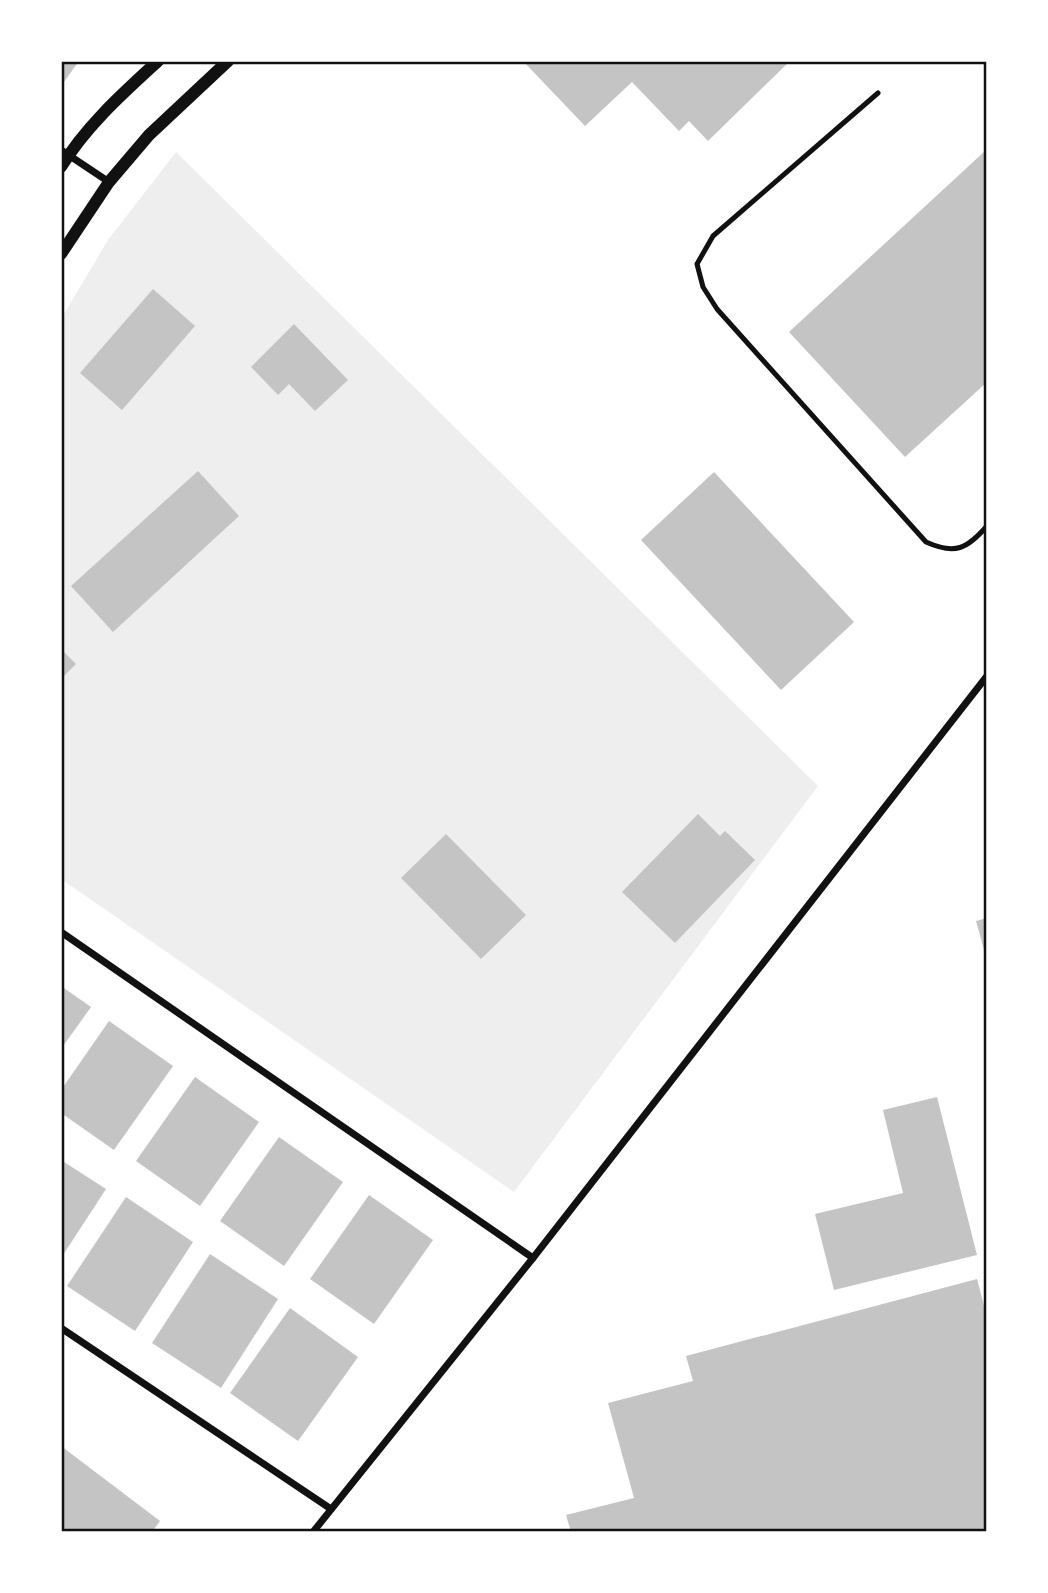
<svg xmlns="http://www.w3.org/2000/svg" width="1048" height="1593" font-family="Roboto,sans-serif">
<style>
.green{fill:#eee}
.building{fill:#c4c4c4}
.lines{fill:none;stroke-linecap:round;stroke-linejoin:round}
.service{stroke:#111;stroke-width:5}
.minor{stroke:#111;stroke-width:7}
.tertiary{stroke:#111;stroke-width:12}
.neatline{fill:none;stroke:#111;stroke-width:2.5}
</style>
<rect width="100%" height="100%" fill="#fff"/>
<!-- green -->
<path class="green" d="M 176,152 L 818,786 L 514,1192 L 61,879 L 61,319 L 108,240 Z"/>
<!-- building -->
<g class="building">
<path d="M 61,61 L 79,61 L 61,86 Z"/>
<path d="M 523,61 L 790,61 L 708,141 L 689,121 L 679,131 L 632,82 L 585,126 Z"/>
<path d="M 985,151 L 987,382 L 905,457 L 789,332 Z"/>
<path d="M 153,289 L 195,326 L 122,410 L 80,373 Z"/>
<path d="M 294,324 L 348,380 L 315,411 L 289,384 L 278,395 L 251,367 Z"/>
<path d="M 198,471 L 239,516 L 113,632 L 71,586 Z"/>
<path d="M 714,472 L 854,622 L 781,690 L 641,540 Z"/>
<path d="M 61,649 L 76,664 L 61,679 Z"/>
<path d="M 698,814 L 720,836 L 725,831 L 755,860 L 675,943 L 622,892 Z"/>
<path d="M 446,834 L 526,915 L 481,959 L 401,878 Z"/>
<path d="M 987,918 L 987,957 L 986,957 L 976,921 Z"/>
<path d="M 61,986 L 91,1007 L 61,1049 Z"/>
<path d="M 109,1021 L 173,1066 L 114,1150 L 61,1113 L 61,1090 Z"/>
<path d="M 195,1077 L 259,1122 L 200,1206 L 136,1161 Z"/>
<path d="M 937,1097 L 977,1255 L 834,1290 L 815,1214 L 903,1193 L 883,1110 Z"/>
<path d="M 279,1137 L 343,1182 L 284,1266 L 220,1221 Z"/>
<path d="M 61,1160 L 106,1189 L 61,1258 Z"/>
<path d="M 369,1195 L 433,1240 L 374,1324 L 310,1279 Z"/>
<path d="M 126,1197 L 193,1242 L 135,1331 L 67,1286 Z"/>
<path d="M 210,1254 L 278,1299 L 221,1388 L 152,1343 Z"/>
<path d="M 977,1279 L 987,1317 L 987,1532 L 571,1532 L 566,1515 L 634,1498 L 608,1403 L 693,1381 L 686,1356 Z"/>
<path d="M 290,1308 L 358,1357 L 298,1441 L 230,1393 Z"/>
<path d="M 61,1446 L 160,1521 L 152,1532 L 61,1532 Z"/>
</g>
<g class="lines">
<!-- service -->
<path class="service" d="M 878,93 L 713,236 L 697,264 L 703,287 L 717,309 L 926,542 C 955,555 967,549 987,526"/>
<!-- minor -->
<g class="minor">
<path d="M 61,150 L 109,182"/>
<path d="M 61,932 L 533,1258"/>
<path d="M 61,1328 L 331,1509"/>
<path d="M 313,1532 L 533,1258 L 987,676"/>
</g>
<!-- tertiary -->
<g class="tertiary">
<path d="M 61,167 C 86,126 123,93 158,61"/>
<path d="M 61,254 L 109,182 L 149,135 L 228,61"/>
</g>
</g>
<!-- border -->
<rect width="1048" height="1593" fill="none" stroke="#ffffff" stroke-width="126"/>
<rect x="63" y="63" width="922" height="1467" class="neatline"/>
</svg>
